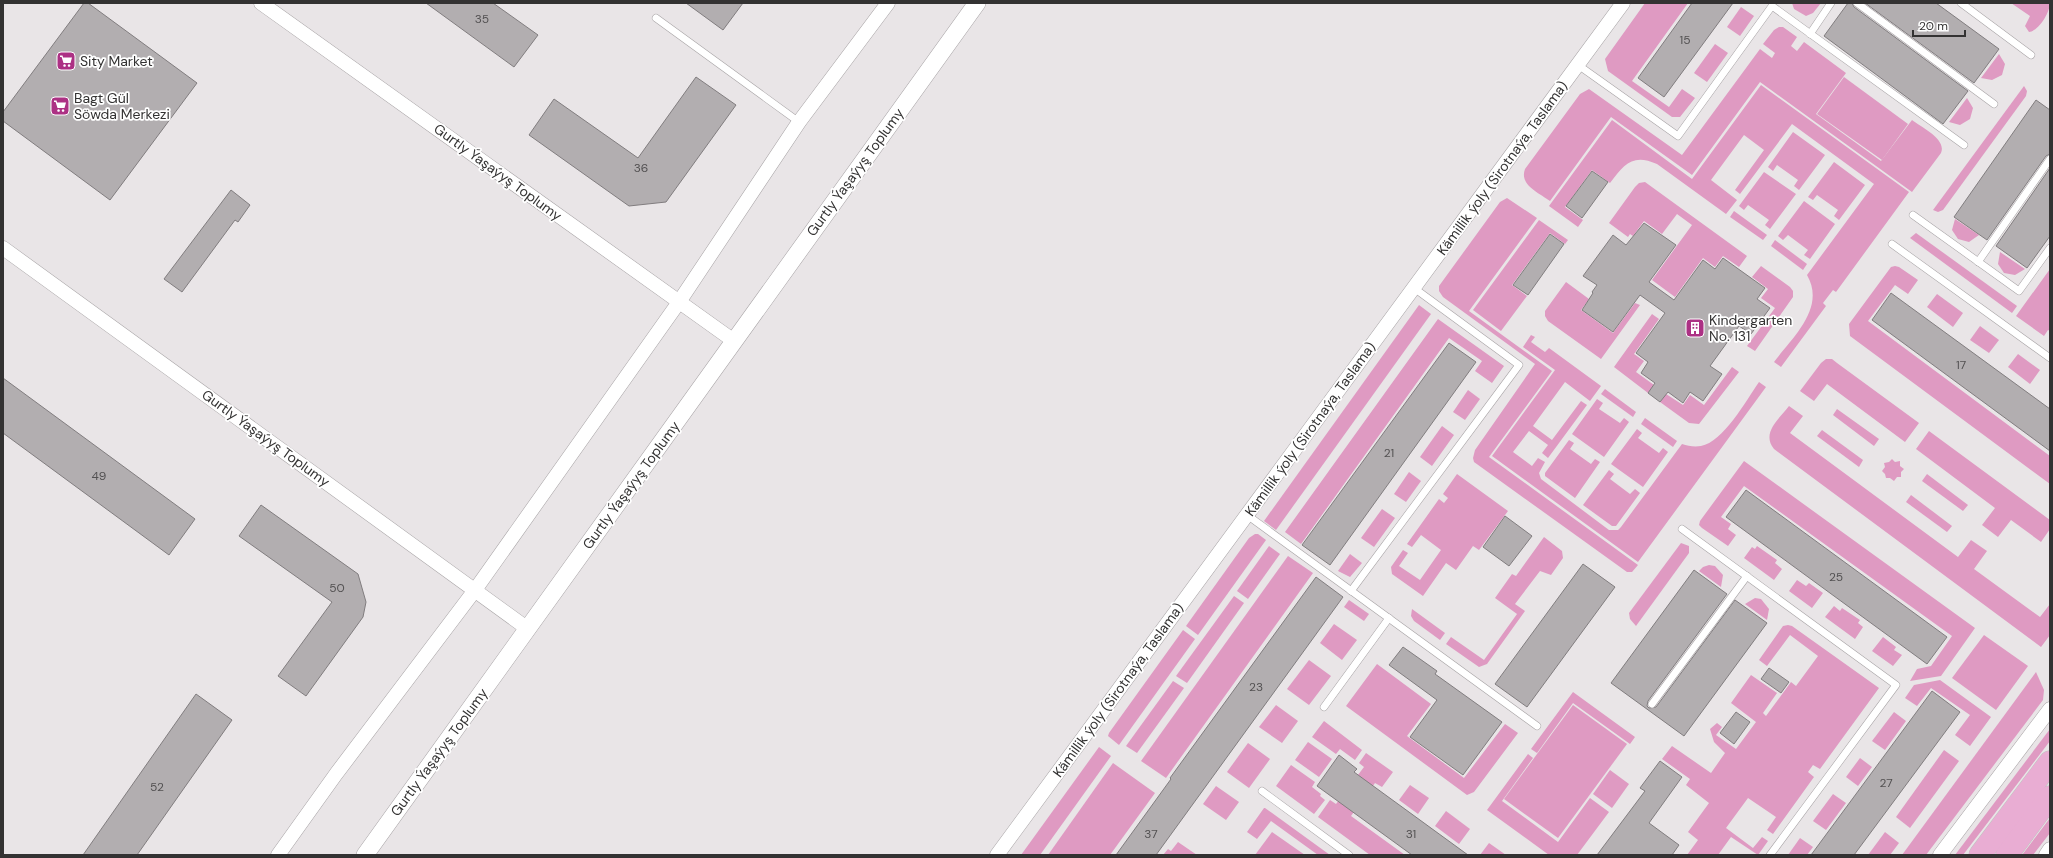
<svg xmlns="http://www.w3.org/2000/svg" width="2053" height="858" font-family="'DM Sans',sans-serif">
<style>
.green{fill:#df9ac2}
.building{fill:#b2aeb0;stroke:#817d7f}
.lines{fill:none;stroke-linecap:round;stroke-linejoin:round}
.service-casing{stroke:#a7a3a5;stroke-width:8}
.minor-casing{stroke:#a7a3a5;stroke-width:15}
.tertiary-casing{stroke:#a7a3a5;stroke-width:18}
.primary-casing{stroke:#c2c2c2;stroke-width:23}
.service{stroke:#fff;stroke-width:7}
.minor{stroke:#fff;stroke-width:14}
.tertiary{stroke:#fff;stroke-width:17}
.primary{stroke:#e9add3;stroke-width:22}
.labels{text-anchor:middle;dominant-baseline:central;stroke-width:3.5;stroke-linejoin:round;paint-order:stroke}
.number-label{font-size:12px;fill:#535152}
.poi-label{font-size:14px;fill:#333232;stroke:#fff;text-anchor:start}
.street-label{font-size:14px;fill:#333232;stroke:#fff}
</style>
<rect width="100%" height="100%" fill="#e9e5e7"/>
<!-- green -->
<g class="green">
<path d="M 1645,3 L 1688,3 L 1632,81 L 1669,107 L 1682,89 L 1695,98 L 1680,117 L 1672,117 L 1608,71 L 1605,59 Z"/>
<path d="M 1792,3 L 1821,3 L 1813,13 L 1806,16 L 1794,9 Z"/>
<path d="M 2011,3 L 2050,3 C 2050,12 2039,31 2029,32 L 2025,26 L 2030,16 Z"/>
<path d="M 1741,7 L 1754,16 L 1740,36 L 1727,27 Z"/>
<path d="M 1779,27 L 1783,27 L 1797,37 L 1791,46 L 1797,51 L 1804,42 L 1846,73 L 1816,114 L 1881,161 L 1912,120 C 1921,127 1947,139 1941,153 L 1912,192 L 1760,82 L 1692,175 L 1611,117 L 1550,201 C 1539,193 1519,185 1525,169 L 1580,94 L 1589,89 L 1682,155 L 1760,49 L 1772,58 L 1775,53 L 1763,44 L 1774,30 Z"/>
<path d="M 1715,44 L 1728,53 L 1707,82 L 1694,73 Z"/>
<path d="M 1999,54 L 2005,64 L 2002,75 L 1992,80 L 1981,78 Z"/>
<path d="M 1844,77 L 1908,124 L 1882,160 L 1817,114 Z"/>
<path d="M 1761,85 L 1909,192 L 1836,292 L 1833,290 L 1823,303 L 1826,306 L 1781,367 L 1774,362 C 1793,337 1826,308 1807,275 L 1874,184 L 1792,124 L 1740,194 L 1735,190 L 1764,150 L 1744,135 L 1711,180 L 1737,200 L 1726,214 L 1657,164 C 1633,153 1624,164 1610,183 L 1592,170 L 1565,207 L 1583,220 L 1578,227 L 1549,206 L 1612,120 L 1692,179 Z"/>
<path d="M 2024,86 L 2027,91 L 2026,96 L 1943,210 L 1938,212 L 1933,210 Z"/>
<path d="M 1967,98 L 1973,108 L 1970,119 L 1960,125 L 1949,122 Z"/>
<path d="M 1793,132 L 1825,155 L 1799,190 L 1794,186 L 1798,180 L 1777,165 L 1773,171 L 1768,167 Z"/>
<path d="M 1834,162 L 1865,185 L 1839,220 L 1834,216 L 1838,210 L 1817,195 L 1813,200 L 1808,197 Z"/>
<path d="M 1764,172 L 1796,194 L 1770,229 L 1765,225 L 1769,220 L 1748,205 L 1744,210 L 1739,206 Z"/>
<path d="M 1645,182 L 1747,256 L 1739,267 L 1723,256 L 1715,267 L 1703,258 L 1675,297 L 1652,280 L 1692,225 L 1677,214 L 1662,234 L 1644,221 L 1633,236 L 1630,234 L 1628,237 L 1609,223 L 1635,187 L 1639,183 Z"/>
<path d="M 1507,198 L 1537,218 L 1469,311 L 1552,371 L 1489,457 L 1638,565 L 1632,572 L 1627,572 L 1474,462 L 1473,458 L 1475,450 L 1535,364 L 1443,297 L 1439,291 L 1439,286 L 1500,202 Z"/>
<path d="M 1804,201 L 1835,224 L 1810,259 L 1804,255 L 1808,250 L 1788,235 L 1783,240 L 1778,236 Z"/>
<path d="M 1734,211 L 1767,235 L 1763,240 L 1730,217 Z"/>
<path d="M 1955,219 L 1979,235 L 1969,242 L 1958,239 L 1952,230 Z"/>
<path d="M 1539,220 L 1568,240 L 1565,244 L 1550,233 L 1512,285 L 1527,296 L 1501,331 L 1473,310 Z"/>
<path d="M 1916,233 L 2017,306 L 2012,313 L 1910,238 Z"/>
<path d="M 1775,240 L 1807,264 L 1803,270 L 1771,246 Z"/>
<path d="M 2000,252 L 2025,269 L 2015,275 L 2004,273 L 1998,264 Z"/>
<path d="M 1761,266 L 1790,287 L 1793,291 L 1793,297 L 1755,351 L 1747,346 L 1775,308 L 1761,298 L 1768,289 L 1752,277 Z"/>
<path d="M 1895,266 L 1899,267 L 1918,280 L 1908,294 L 1895,285 L 1868,321 L 2050,456 L 2050,484 L 1850,336 L 1849,324 L 1891,267 Z"/>
<path d="M 2050,269 L 2050,331 L 2048,330 L 2044,336 L 2016,316 Z"/>
<path d="M 1566,282 L 1589,299 L 1581,310 L 1613,333 L 1635,303 L 1640,305 L 1601,359 L 1548,321 L 1545,316 L 1545,311 Z"/>
<path d="M 1937,294 L 1963,313 L 1953,327 L 1927,307 Z"/>
<path d="M 1419,305 L 1431,314 L 1276,530 L 1264,521 Z"/>
<path d="M 1652,314 L 1659,319 L 1634,354 L 1644,361 L 1636,372 L 1654,385 L 1648,393 L 1614,367 Z"/>
<path d="M 1438,319 L 1504,366 L 1492,383 L 1475,371 L 1482,361 L 1449,338 L 1301,544 L 1285,532 Z"/>
<path d="M 1980,326 L 1999,340 L 1989,353 L 1970,340 Z"/>
<path d="M 1531,335 L 1535,337 L 1531,342 L 1545,352 L 1549,348 L 1601,386 L 1590,401 L 1565,382 L 1533,426 L 1552,440 L 1581,401 L 1587,405 L 1548,458 L 1542,453 L 1548,445 L 1529,431 L 1513,452 L 1532,466 L 1538,458 L 1545,462 L 1539,473 L 1541,479 L 1609,530 L 1618,530 L 1621,527 L 1682,444 C 1688,446 1694,447 1701,446 C 1723,442 1746,401 1759,382 L 1766,387 L 1638,562 L 1492,456 L 1555,370 L 1523,347 Z"/>
<path d="M 2018,354 L 2040,370 L 2030,384 L 2008,367 Z"/>
<path d="M 1826,359 L 1832,359 L 1837,363 L 1919,423 L 1905,442 L 1827,384 L 1814,401 L 1800,391 L 1821,363 Z"/>
<path d="M 1732,367 L 1739,372 L 1699,424 L 1689,423 L 1660,402 L 1666,394 L 1683,405 L 1690,395 L 1704,405 Z"/>
<path d="M 1605,389 L 1636,412 L 1633,417 L 1601,394 Z"/>
<path d="M 1468,390 L 1480,399 L 1465,420 L 1453,412 Z"/>
<path d="M 1597,399 L 1603,403 L 1599,409 L 1620,423 L 1624,418 L 1629,422 L 1604,457 L 1572,434 Z"/>
<path d="M 1789,406 L 1803,416 L 1790,433 L 1958,557 L 1971,540 L 1987,551 L 1974,569 L 2040,617 L 2050,604 L 2050,635 L 2041,647 L 1774,449 C 1761,433 1779,419 1789,406 Z"/>
<path d="M 1837,409 L 1879,439 L 1874,446 L 1833,415 Z"/>
<path d="M 1645,418 L 1677,441 L 1673,447 L 1641,424 Z"/>
<path d="M 1442,426 L 1454,435 L 1432,466 L 1420,457 Z"/>
<path d="M 1637,429 L 1642,433 L 1638,438 L 1659,453 L 1663,448 L 1668,452 L 1643,487 L 1611,464 Z"/>
<path d="M 1822,430 L 1863,460 L 1859,467 L 1817,436 Z"/>
<path d="M 1929,431 L 2050,520 L 2050,529 L 2041,542 L 2011,520 L 1998,537 L 1982,525 L 1995,508 L 1916,449 Z"/>
<path d="M 1569,440 L 1574,443 L 1570,449 L 1591,464 L 1595,459 L 1600,462 L 1575,498 L 1545,476 L 1545,473 Z"/>
<path d="M 1892,459 L 1895,462 L 1900,461 L 1900,466 L 1904,469 L 1901,472 L 1901,477 L 1897,477 L 1894,481 L 1890,478 L 1886,478 L 1885,474 L 1882,471 L 1885,467 L 1884,463 L 1889,462 Z"/>
<path d="M 1744,461 L 1975,628 L 1941,676 L 1910,681 L 1917,669 L 1931,666 L 1952,636 L 1744,486 L 1721,517 L 1731,524 L 1728,529 L 1736,535 L 1728,546 L 1702,528 L 1699,525 L 1700,521 Z"/>
<path d="M 1609,470 L 1614,474 L 1610,479 L 1630,494 L 1635,489 L 1640,493 L 1616,526 L 1612,526 L 1583,505 Z"/>
<path d="M 1409,472 L 1421,481 L 1406,502 L 1394,494 Z"/>
<path d="M 1457,474 L 1508,511 L 1479,550 L 1473,546 L 1456,570 L 1446,563 L 1423,596 L 1392,574 L 1391,567 L 1403,550 L 1408,553 L 1399,566 L 1420,580 L 1441,550 L 1421,535 L 1412,547 L 1407,544 L 1439,499 L 1444,503 L 1448,498 L 1443,494 Z"/>
<path d="M 1927,474 L 1968,505 L 1963,511 L 1922,481 Z"/>
<path d="M 1911,495 L 1952,526 L 1947,532 L 1906,502 Z"/>
<path d="M 1382,509 L 1395,518 L 1374,547 L 1361,538 Z"/>
<path d="M 1255,534 L 1258,534 L 1266,540 L 1198,635 L 1186,626 L 1249,538 Z"/>
<path d="M 1544,537 L 1562,551 L 1563,558 L 1551,575 L 1540,571 L 1515,604 L 1525,611 L 1487,664 L 1479,667 L 1446,644 L 1451,637 L 1484,660 L 1517,614 L 1495,598 L 1512,574 L 1516,576 Z"/>
<path d="M 1681,543 L 1689,546 L 1689,553 L 1636,626 L 1630,619 L 1629,613 Z"/>
<path d="M 1269,546 L 1280,554 L 1248,599 L 1237,591 Z"/>
<path d="M 1757,546 L 1777,560 L 1775,563 L 1782,569 L 1774,580 L 1744,558 L 1752,547 L 1755,549 Z"/>
<path d="M 1350,554 L 1362,563 L 1350,577 L 1338,571 Z"/>
<path d="M 1288,556 L 1313,573 L 1166,778 L 1141,761 Z"/>
<path d="M 1709,565 L 1715,566 L 1723,575 L 1721,587 L 1699,571 L 1703,567 Z"/>
<path d="M 1797,580 L 1806,586 L 1809,583 L 1823,593 L 1812,608 L 1789,591 Z"/>
<path d="M 1234,596 L 1244,603 L 1187,683 L 1176,676 Z"/>
<path d="M 1755,598 L 1761,599 L 1769,609 L 1767,620 L 1745,604 Z"/>
<path d="M 1349,600 L 1369,614 L 1364,621 L 1344,607 Z"/>
<path d="M 1834,606 L 1840,611 L 1842,608 L 1860,620 L 1858,623 L 1863,627 L 1855,639 L 1825,617 Z"/>
<path d="M 1412,609 L 1445,633 L 1440,640 L 1414,621 L 1411,616 Z"/>
<path d="M 1334,624 L 1357,640 L 1342,660 L 1320,643 Z"/>
<path d="M 1788,625 L 1792,626 L 1879,688 L 1820,769 L 1813,765 L 1808,772 L 1814,777 L 1773,834 L 1767,830 L 1776,817 L 1748,798 L 1726,828 L 1753,848 L 1762,837 L 1768,841 L 1758,855 L 1731,837 L 1718,855 L 1687,855 L 1698,840 L 1688,832 L 1709,803 L 1686,785 L 1690,779 L 1662,759 L 1672,746 L 1711,773 L 1725,753 L 1714,742 L 1710,729 L 1717,723 L 1722,727 L 1716,735 L 1736,749 L 1756,722 L 1731,703 L 1751,675 L 1777,693 L 1763,713 L 1766,716 L 1791,682 L 1796,686 L 1818,656 L 1790,635 L 1767,666 L 1759,660 L 1783,626 Z"/>
<path d="M 1183,630 L 1195,639 L 1119,745 L 1108,736 L 1109,733 Z"/>
<path d="M 1984,635 L 2028,666 L 1996,710 L 1952,678 Z"/>
<path d="M 1883,637 L 1896,647 L 1894,650 L 1902,655 L 1893,666 L 1872,651 Z"/>
<path d="M 1309,660 L 1331,676 L 1309,705 L 1287,689 Z"/>
<path d="M 1377,664 L 1431,704 L 1407,736 L 1464,778 L 1505,724 L 1518,733 L 1474,792 L 1467,795 L 1346,706 Z"/>
<path d="M 2036,672 L 2044,690 L 2043,700 L 1926,855 L 1902,855 Z"/>
<path d="M 1940,680 L 1991,717 L 1970,746 L 1955,735 L 1970,715 L 1931,688 L 1917,706 L 1905,698 L 1914,685 Z"/>
<path d="M 1173,681 L 1184,688 L 1137,753 L 1126,746 Z"/>
<path d="M 1573,692 L 1635,737 L 1630,744 L 1573,703 L 1537,753 L 1531,749 Z"/>
<path d="M 1276,705 L 1298,721 L 1282,743 L 1259,727 Z"/>
<path d="M 1573,705 L 1627,744 L 1558,838 L 1504,799 Z"/>
<path d="M 1894,712 L 1906,721 L 1885,750 L 1872,741 Z"/>
<path d="M 1324,721 L 1362,750 L 1355,760 L 1340,749 L 1336,754 L 1312,737 Z"/>
<path d="M 2050,729 L 2050,741 L 1963,855 L 1955,855 Z"/>
<path d="M 1308,742 L 1332,759 L 1319,777 L 1295,760 Z"/>
<path d="M 1248,743 L 1270,759 L 1249,788 L 1227,772 Z"/>
<path d="M 1099,747 L 1111,756 L 1040,855 L 1021,855 Z"/>
<path d="M 1944,750 L 1959,761 L 1910,828 L 1896,817 Z"/>
<path d="M 1366,753 L 1393,772 L 1382,787 L 1375,783 L 1351,816 L 1405,855 L 1370,855 L 1318,817 L 1330,800 L 1336,804 L 1364,767 L 1359,763 Z"/>
<path d="M 1528,754 L 1533,758 L 1502,801 L 1558,842 L 1590,798 L 1609,812 L 1577,855 L 1549,855 L 1487,810 Z"/>
<path d="M 1860,758 L 1872,767 L 1858,786 L 1846,777 Z"/>
<path d="M 1113,763 L 1155,793 L 1110,855 L 1048,855 Z"/>
<path d="M 1291,765 L 1315,782 L 1312,787 L 1321,794 L 1320,796 L 1325,800 L 1314,814 L 1276,786 Z"/>
<path d="M 1610,770 L 1629,784 L 1612,808 L 1593,794 Z"/>
<path d="M 1410,785 L 1429,798 L 1418,814 L 1399,800 Z"/>
<path d="M 1216,786 L 1239,802 L 1226,820 L 1203,804 Z"/>
<path d="M 1833,794 L 1846,803 L 1826,830 L 1813,821 Z"/>
<path d="M 1264,808 L 1265,808 L 1330,855 L 1318,855 L 1271,821 L 1257,839 L 1247,832 Z"/>
<path d="M 1446,811 L 1470,829 L 1459,844 L 1435,826 Z"/>
<path d="M 2050,818 L 2050,833 L 2033,855 L 2022,855 Z"/>
<path d="M 1272,832 L 1305,855 L 1255,855 Z"/>
<path d="M 1885,832 L 1899,843 L 1890,855 L 1868,855 Z"/>
<path d="M 1800,838 L 1813,847 L 1807,855 L 1788,855 Z"/>
<path d="M 1178,842 L 1197,855 L 1163,855 L 1168,849 L 1171,851 Z"/>
<path d="M 1489,843 L 1506,855 L 1480,855 Z"/>
</g>
<!-- building -->
<g class="building">
<path d="M 84,3 L 88,3 L 197,83 L 110,200 L 3,121 L 3,112 Z"/>
<path d="M 426,3 L 493,3 L 538,35 L 514,67 Z"/>
<path d="M 686,3 L 743,3 L 723,30 Z"/>
<path d="M 1692,3 L 1733,3 L 1664,97 L 1638,78 Z"/>
<path d="M 1848,3 L 1852,3 L 1854,7 L 1968,91 L 1943,124 L 1824,36 Z"/>
<path d="M 1865,3 L 1936,3 L 1999,49 L 1974,83 Z"/>
<path d="M 696,77 L 736,105 L 666,202 L 629,206 L 529,135 L 554,99 L 638,158 Z"/>
<path d="M 2036,100 L 2050,110 L 2050,154 L 2046,156 L 1987,240 L 1954,217 Z"/>
<path d="M 2050,168 L 2050,236 L 2027,268 L 1996,246 Z"/>
<path d="M 1592,171 L 1608,182 L 1582,218 L 1566,206 Z"/>
<path d="M 231,190 L 250,205 L 238,222 L 235,220 L 182,292 L 164,279 Z"/>
<path d="M 1644,223 L 1676,245 L 1649,282 L 1674,300 L 1703,260 L 1715,269 L 1723,258 L 1765,288 L 1757,299 L 1770,308 L 1751,334 L 1739,326 L 1710,366 L 1722,374 L 1703,401 L 1690,392 L 1683,403 L 1668,392 L 1660,402 L 1648,393 L 1655,383 L 1641,373 L 1648,362 L 1636,353 L 1665,313 L 1640,295 L 1613,332 L 1582,310 L 1593,293 L 1592,292 L 1597,285 L 1583,276 L 1613,235 L 1626,245 Z"/>
<path d="M 1550,234 L 1564,244 L 1528,295 L 1513,285 Z"/>
<path d="M 1891,293 L 2050,409 L 2050,451 L 1872,320 Z"/>
<path d="M 1449,343 L 1476,362 L 1330,565 L 1302,545 Z"/>
<path d="M 3,378 L 195,519 L 169,555 L 3,433 Z"/>
<path d="M 1746,490 L 1947,637 L 1927,664 L 1726,517 Z"/>
<path d="M 261,505 L 358,574 L 366,602 L 363,617 L 306,696 L 278,676 L 332,602 L 239,536 Z"/>
<path d="M 1505,516 L 1532,536 L 1509,566 L 1483,547 Z"/>
<path d="M 1583,564 L 1615,587 L 1527,707 L 1495,684 Z"/>
<path d="M 1694,570 L 1727,594 L 1648,701 L 1647,706 L 1649,708 L 1656,707 L 1735,600 L 1767,623 L 1684,736 L 1611,683 Z"/>
<path d="M 1316,577 L 1343,597 L 1156,855 L 1116,855 L 1171,779 L 1170,778 Z"/>
<path d="M 1403,647 L 1437,671 L 1435,674 L 1502,722 L 1463,775 L 1410,737 L 1437,700 L 1389,665 Z"/>
<path d="M 1769,668 L 1789,682 L 1781,693 L 1761,679 Z"/>
<path d="M 1932,691 L 1960,712 L 1854,855 L 1811,855 Z"/>
<path d="M 196,694 L 232,720 L 137,855 L 83,855 Z"/>
<path d="M 1736,712 L 1750,722 L 1734,744 L 1720,733 Z"/>
<path d="M 1339,755 L 1357,769 L 1354,772 L 1468,855 L 1412,855 L 1317,786 Z"/>
<path d="M 1660,761 L 1682,777 L 1649,823 L 1679,845 L 1672,855 L 1597,855 L 1645,791 L 1640,788 Z"/>
</g>
<g class="lines">
<defs>
<g id="service">
<path d="M 1857,3 L 1994,104"/>
<path d="M 1961,3 L 2031,55"/>
<path d="M 656,18 L 799,122"/>
<path d="M 1810,34 L 1831,3"/>
<path d="M 1578,65 L 1678,136 L 1772,6 L 1964,145"/>
<path d="M 1913,215 L 2019,291 L 2050,248"/>
<path d="M 1892,244 L 2050,358"/>
<path d="M 1978,262 L 2050,159"/>
<path d="M 1247,515 L 1537,726"/>
<path d="M 1682,529 L 1896,685 L 1770,855"/>
<path d="M 1351,591 L 1519,365 L 1414,288"/>
<path d="M 1652,704 L 1747,576"/>
<path d="M 1324,707 L 1389,618"/>
<path d="M 1262,791 L 1349,855"/>
</g>
<g id="minor">
<path d="M 261,3 L 734,341"/>
<path d="M 3,248 L 528,629"/>
<path d="M 278,855 L 336,774 L 475,590 L 679,302 L 799,122 L 888,3"/>
<path d="M 997,855 L 1623,3"/>
<path d="M 1940,855 L 2050,709"/>
<path d="M 2046,855 L 2050,849"/>
</g>
<path id="tertiary" d="M 365,855 L 977,3"/>
<g id="primary">
<path d="M 1980,855 L 2050,762"/>
<path d="M 2007,855 L 2050,797"/>
</g>
</defs>
<!-- service casing -->
<use href="#service" class="service-casing"/>
<!-- minor casing -->
<use href="#minor" class="minor-casing"/>
<!-- tertiary casing -->
<use href="#tertiary" class="tertiary-casing"/>
<!-- primary casing -->
<use href="#primary" class="primary-casing"/>
<!-- service -->
<use href="#service" class="service"/>
<!-- minor -->
<use href="#minor" class="minor"/>
<!-- tertiary -->
<use href="#tertiary" class="tertiary"/>
<!-- primary -->
<use href="#primary" class="primary"/>
</g>
<!-- icons -->
<defs>
<symbol id="supermarket-square" viewBox="-11 -11 22 22"><rect x="-9" y="-9" width="18" height="18" rx="4" fill="#ac3184" stroke="#fff"/><path d="M-6-5.5h2.5l.6 2H6L4.5 2H-2.5L-4.4-4H-6ZM-1.5 3.2a1.3 1.3 0 1 0 .1 0ZM3 3.2a1.3 1.3 0 1 0 .1 0Z" fill="#fff"/></symbol>
<symbol id="building-square" viewBox="-11 -11 22 22"><rect x="-9" y="-9" width="18" height="18" rx="4" fill="#ac3184" stroke="#fff"/><path d="M-4-6H4V6H1V3H-1V6H-4ZM-2.5-4.3h1.7v1.8h-1.7ZM.8-4.3h1.7v1.8H.8ZM-2.5-1h1.7V.8h-1.7ZM.8-1h1.7V.8H.8Z" fill="#fff"/></symbol>
</defs>
<g fill-rule="evenodd">
<use href="#supermarket-square" x="55" y="50" width="22" height="22"/>
<use href="#supermarket-square" x="49" y="95" width="22" height="22"/>
<use href="#building-square" x="1684" y="317" width="22" height="22"/>
</g>
<g class="labels">
<!-- number labels -->
<g class="number-label">
<text x="482" y="19">35</text>
<text x="1685" y="40">15</text>
<text x="641" y="168">36</text>
<text x="1961" y="365">17</text>
<text x="1389" y="453">21</text>
<text x="99" y="476">49</text>
<text x="1836" y="577">25</text>
<text x="337" y="588">50</text>
<text x="1256" y="687">23</text>
<text x="1886" y="783">27</text>
<text x="157" y="787">52</text>
<text x="1151" y="834">37</text>
<text x="1411" y="834">31</text>
</g>
<!-- poi labels -->
<g class="poi-label">
<text x="80" y="61">Sity Market</text>
<text x="74" y="98">Bagt Gül<tspan x="74" dy="16">Söwda Merkezi</tspan></text>
<text x="1709" y="320">Kindergarten<tspan x="1709" dy="16">No. 131</tspan></text>
</g>
<!-- street labels -->
<g class="street-label">
<text transform="translate(1502 168) rotate(-54)">Kämillik ýoly (Sirotnaýa, Taslama)</text>
<text transform="translate(498 172) rotate(36)">Gurtly Ýaşaýyş Toplumy</text>
<text transform="translate(855 172) rotate(-54)">Gurtly Ýaşaýyş Toplumy</text>
<text transform="translate(1310 429) rotate(-54)">Kämillik ýoly (Sirotnaýa, Taslama)</text>
<text transform="translate(266 438) rotate(36)">Gurtly Ýaşaýyş Toplumy</text>
<text transform="translate(631 485) rotate(-54)">Gurtly Ýaşaýyş Toplumy</text>
<text transform="translate(1118 690) rotate(-54)">Kämillik ýoly (Sirotnaýa, Taslama)</text>
<text transform="translate(439 752) rotate(-54)">Gurtly Ýaşaýyş Toplumy</text>
</g>
</g>
<!-- border -->
<rect width="2053" height="858" fill="none" stroke="#333232" stroke-width="8"/>
<!-- scale -->
<path d="M1913 30v6h52v-6" fill="none" stroke="#333232" stroke-width="2"/>
<text x="1919" y="30" font-size="12" fill="#333232" stroke="#ffffff" stroke-width="3" paint-order="stroke">20 m</text>
</svg>
